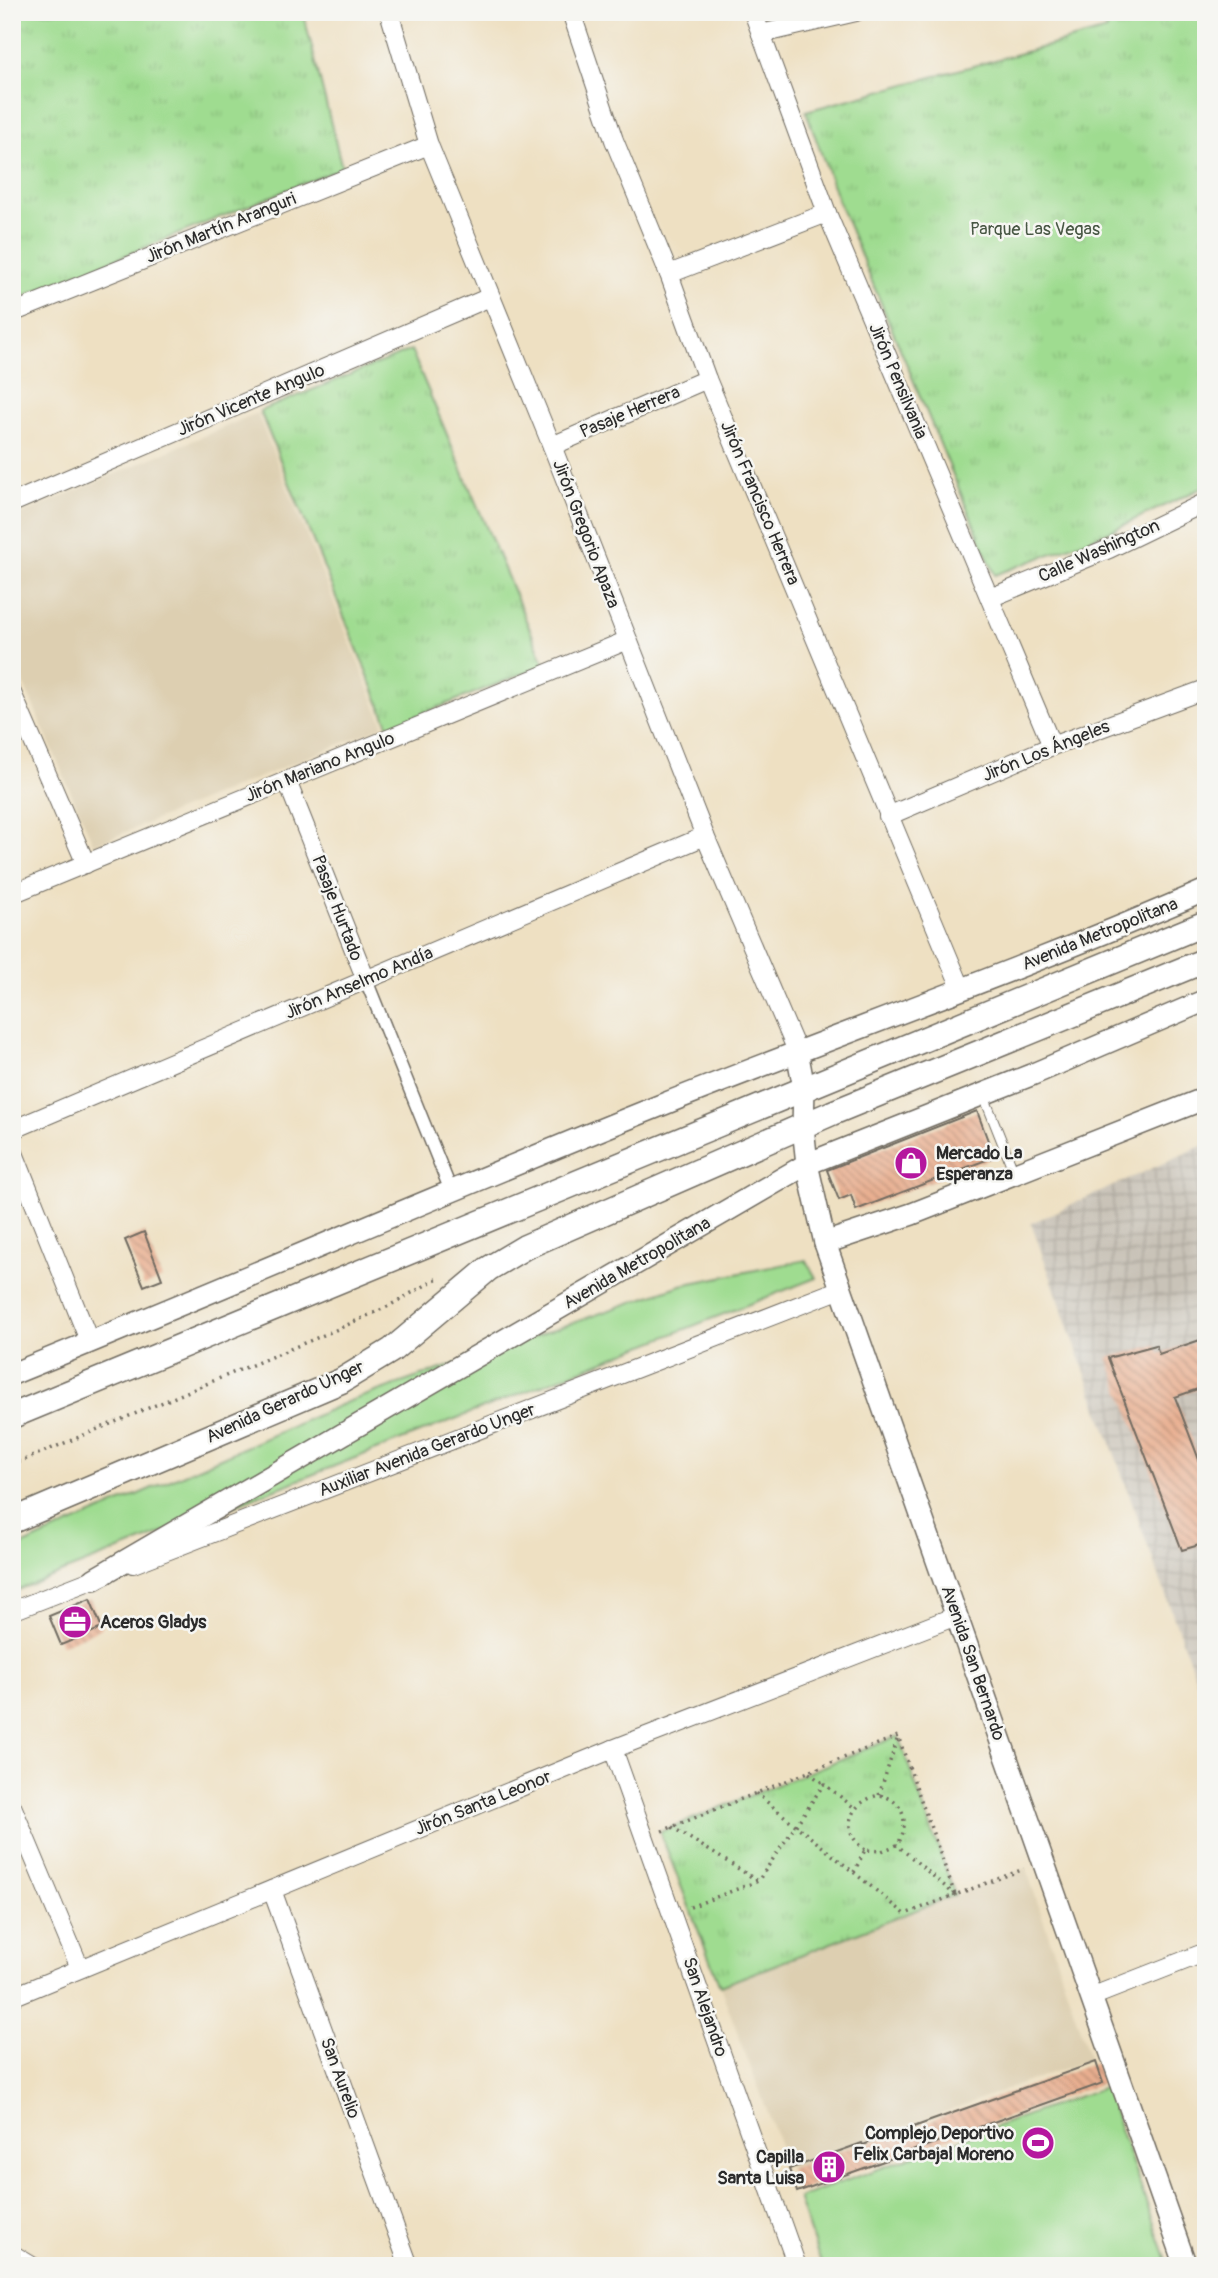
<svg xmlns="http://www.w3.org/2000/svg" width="1218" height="2278" font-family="Pangolin,sans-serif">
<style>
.built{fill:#ddcfb1}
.industrial{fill:url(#industrial-grid)}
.grass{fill:#9fdc90;stroke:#65845e;stroke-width:2}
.park{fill:url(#park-tufts);stroke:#65845e;stroke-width:2}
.building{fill:url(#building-back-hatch)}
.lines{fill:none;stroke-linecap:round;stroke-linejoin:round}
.service-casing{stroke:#6f6a60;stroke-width:11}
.pedestrian-casing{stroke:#6f6a60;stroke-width:15}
.minor-casing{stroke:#6f6a60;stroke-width:20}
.tertiary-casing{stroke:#6f6a60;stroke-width:24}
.secondary-casing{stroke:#6f6a60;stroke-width:27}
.path{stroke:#6f6a60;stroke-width:3.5;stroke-dasharray:2 5;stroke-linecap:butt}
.service{stroke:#fff;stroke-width:9}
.pedestrian{stroke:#fff;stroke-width:12}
.minor{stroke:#fff;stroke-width:18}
.tertiary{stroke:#fff;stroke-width:21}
.secondary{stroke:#fff;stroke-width:24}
.labels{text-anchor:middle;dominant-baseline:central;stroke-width:5;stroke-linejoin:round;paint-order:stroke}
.street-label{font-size:18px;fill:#2b2b2b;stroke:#f6f6f2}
.park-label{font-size:18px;fill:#485744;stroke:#f6f6f2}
.poi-label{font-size:18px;font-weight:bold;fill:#2b2b2b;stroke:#f6f6f2;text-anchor:start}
</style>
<defs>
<pattern id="industrial-grid" width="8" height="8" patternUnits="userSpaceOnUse" patternTransform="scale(1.75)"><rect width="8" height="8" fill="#c9c3b8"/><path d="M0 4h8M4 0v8" fill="none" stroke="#ada89e"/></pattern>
<pattern id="park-tufts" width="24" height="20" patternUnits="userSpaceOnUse" patternTransform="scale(1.75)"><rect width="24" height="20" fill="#9fdc90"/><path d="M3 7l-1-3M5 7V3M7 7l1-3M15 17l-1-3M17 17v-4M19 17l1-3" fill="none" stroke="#89bd7c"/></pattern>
<pattern id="building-back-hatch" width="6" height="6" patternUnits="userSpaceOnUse" patternTransform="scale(1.75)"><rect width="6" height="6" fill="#e9af90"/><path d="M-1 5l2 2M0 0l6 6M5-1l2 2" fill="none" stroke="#bd8f76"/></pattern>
</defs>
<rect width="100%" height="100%" fill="#f6f6f2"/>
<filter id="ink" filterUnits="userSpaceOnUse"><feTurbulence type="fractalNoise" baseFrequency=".0143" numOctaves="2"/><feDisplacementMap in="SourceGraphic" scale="14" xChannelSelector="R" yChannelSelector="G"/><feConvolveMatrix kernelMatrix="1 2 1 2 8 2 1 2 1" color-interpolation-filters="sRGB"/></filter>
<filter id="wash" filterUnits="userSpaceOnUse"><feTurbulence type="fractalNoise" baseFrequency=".00686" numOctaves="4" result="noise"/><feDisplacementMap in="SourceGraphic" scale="28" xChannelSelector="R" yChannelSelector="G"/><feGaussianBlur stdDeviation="1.57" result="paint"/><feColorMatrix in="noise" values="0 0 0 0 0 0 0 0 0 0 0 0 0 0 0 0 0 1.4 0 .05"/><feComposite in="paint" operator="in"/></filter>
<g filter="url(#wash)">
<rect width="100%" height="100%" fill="#eee0c2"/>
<!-- built -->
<g class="built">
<path d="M 257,413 L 384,726 L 94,845 L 12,657 L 12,518 Z"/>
<path d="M 1026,1868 L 1090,2059 L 789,2169 L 720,1986 Z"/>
</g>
<!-- industrial -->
<path class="industrial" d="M 1206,1144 L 1206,1706 L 1031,1223 Z"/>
<!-- grass -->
<g class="grass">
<path d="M 806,1260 L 816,1278 L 12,1592 L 12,1550 L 347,1402 L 681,1285 Z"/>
<path d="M 1105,2087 L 1169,2266 L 822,2266 L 798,2198 Z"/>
</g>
<!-- park -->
<g class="park">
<path d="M 12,12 L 303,12 L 342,168 L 12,301 Z"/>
<path d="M 1103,12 L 1206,12 L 1206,486 L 1108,532 L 995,575 L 839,203 L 806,111 L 1107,30 Z"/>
<path d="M 411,350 L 545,665 L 389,727 L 260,411 Z"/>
<path d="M 898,1736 L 955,1895 L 720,1986 L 660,1832 Z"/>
</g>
<g id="blocks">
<!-- building -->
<g class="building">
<path d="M 977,1111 L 994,1157 L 856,1210 L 851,1195 L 839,1200 L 827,1170 Z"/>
<path d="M 144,1232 L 162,1279 L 144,1286 L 125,1240 Z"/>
<path d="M 1206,1338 L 1206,1386 L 1175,1397 L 1206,1478 L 1206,1543 L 1182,1550 L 1108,1358 L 1156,1345 L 1159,1354 Z"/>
<path d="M 90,1599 L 102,1628 L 61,1645 L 49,1616 Z"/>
<path d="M 1096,2062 L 1103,2083 L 797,2192 L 789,2169 L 862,2143 L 863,2145 Z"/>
</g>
</g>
</g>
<g filter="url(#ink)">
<use href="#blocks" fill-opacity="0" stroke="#6f6a60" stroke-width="2"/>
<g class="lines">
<defs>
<path id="service" d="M 983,1094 L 1014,1172"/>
<path id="pedestrian" d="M 366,980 L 451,1191"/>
<g id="minor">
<path d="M 389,12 L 429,145 L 552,446 L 705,836 L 797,1051"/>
<path d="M 571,12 L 614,140 L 669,274 L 707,379 L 962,990"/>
<path d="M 753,12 L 827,213 L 1052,746"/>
<path d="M 761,34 L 856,12"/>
<path d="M 669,274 L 827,213"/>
<path d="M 12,313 L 429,145"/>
<path d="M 552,446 L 707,379"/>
<path d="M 12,503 L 490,297"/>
<path d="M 990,598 L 1109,549 L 1206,502"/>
<path d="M 12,693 L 86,864"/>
<path d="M 287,781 L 366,980"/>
<path d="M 888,816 L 1052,746 L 1206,689"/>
<path d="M 12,894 L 628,640"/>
<path d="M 12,1130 L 705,836"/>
<path d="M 12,1148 L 90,1343"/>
<path d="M 133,1564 L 841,1289"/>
<path d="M 12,1611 L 107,1574"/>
<path d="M 613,1749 L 797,2266"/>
<path d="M 12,1806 L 80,1968"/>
<path d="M 272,1890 L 409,2266"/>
<path d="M 12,1997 L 613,1749 L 956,1616"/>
<path d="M 1091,1997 L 1206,1952"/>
<path d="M 12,2254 L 32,2266"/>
</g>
<g id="tertiary">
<path d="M 797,1051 L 804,1088 L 803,1127 L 807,1164 L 825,1243 L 1186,2266"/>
<path d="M 825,1243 L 912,1214 L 1206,1098"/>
<path d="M 12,1374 C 230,1286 446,1191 664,1104 C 844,1032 1028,968 1206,890"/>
<path d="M 94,1579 L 807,1164 L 1031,1075 L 1206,1000"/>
</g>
<g id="secondary">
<path d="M 12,1416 L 1206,923"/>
<path d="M 12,1521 L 341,1381 L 392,1350 L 488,1269 L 525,1247 L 832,1113 L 1206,960"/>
</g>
</defs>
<!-- service casing -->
<use href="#service" class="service-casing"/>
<!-- pedestrian casing -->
<use href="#pedestrian" class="pedestrian-casing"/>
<!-- minor casing -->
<use href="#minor" class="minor-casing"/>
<!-- tertiary casing -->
<use href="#tertiary" class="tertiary-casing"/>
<!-- secondary casing -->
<use href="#secondary" class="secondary-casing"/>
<!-- path -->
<g class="path">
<path d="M 12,1465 L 338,1329 L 387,1307 L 438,1278"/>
<path d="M 809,1773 L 824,1784"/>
<path d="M 756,1793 L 905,1914 L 955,1895 L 897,1845 L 882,1851 L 865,1850 L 854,1872"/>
<path d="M 879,1795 L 898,1737"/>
<path d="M 672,1827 L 758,1881"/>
<path d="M 662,1831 L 898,1736 L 955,1895 L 1024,1869"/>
<path d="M 865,1850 C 838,1830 850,1802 879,1795 C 904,1799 911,1825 897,1845"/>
<path d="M 690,1907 L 758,1881 L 824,1784 L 856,1809"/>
</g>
<!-- service -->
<use href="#service" class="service"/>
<!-- pedestrian -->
<use href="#pedestrian" class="pedestrian"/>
<!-- minor -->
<use href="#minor" class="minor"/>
<!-- tertiary -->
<use href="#tertiary" class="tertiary"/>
<!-- secondary -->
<use href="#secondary" class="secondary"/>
</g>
</g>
<!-- icons -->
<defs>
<symbol id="shop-disc" viewBox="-11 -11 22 22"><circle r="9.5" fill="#b5179e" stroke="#f6f6f2"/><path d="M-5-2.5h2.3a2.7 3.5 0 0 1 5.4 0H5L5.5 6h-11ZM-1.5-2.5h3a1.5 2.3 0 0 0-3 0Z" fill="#fff"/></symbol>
<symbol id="office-disc" viewBox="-11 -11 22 22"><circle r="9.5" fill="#b5179e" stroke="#f6f6f2"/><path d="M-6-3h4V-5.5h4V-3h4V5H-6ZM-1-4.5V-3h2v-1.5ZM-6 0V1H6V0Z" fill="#fff"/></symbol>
<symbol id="stadium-disc" viewBox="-11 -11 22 22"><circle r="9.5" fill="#b5179e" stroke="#f6f6f2"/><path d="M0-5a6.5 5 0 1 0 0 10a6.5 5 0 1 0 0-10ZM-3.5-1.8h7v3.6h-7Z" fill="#fff"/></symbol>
<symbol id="building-disc" viewBox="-11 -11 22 22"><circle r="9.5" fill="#b5179e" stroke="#f6f6f2"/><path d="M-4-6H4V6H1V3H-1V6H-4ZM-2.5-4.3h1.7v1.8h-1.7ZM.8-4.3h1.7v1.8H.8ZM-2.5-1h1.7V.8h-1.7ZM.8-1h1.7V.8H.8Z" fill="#fff"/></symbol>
</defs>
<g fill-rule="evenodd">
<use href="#shop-disc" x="892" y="1144" width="38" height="38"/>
<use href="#office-disc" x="56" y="1603" width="38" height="38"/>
<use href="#stadium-disc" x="1019" y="2124" width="38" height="38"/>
<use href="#building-disc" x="810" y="2148" width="38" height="38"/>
</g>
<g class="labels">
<!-- street labels -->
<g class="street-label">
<text transform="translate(221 228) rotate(-22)">Jirón Martín Aranguri</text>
<text transform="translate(898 381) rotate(67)">Jirón Pensilvania</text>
<text transform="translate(251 400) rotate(-23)">Jirón Vicente Angulo</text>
<text transform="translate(630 412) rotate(-23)">Pasaje Herrera</text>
<text transform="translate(760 503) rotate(67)">Jirón Francisco Herrera</text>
<text transform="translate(586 534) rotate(69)">Jirón Gregorio Apaza</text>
<text transform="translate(1099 551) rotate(-24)">Calle Washington</text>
<text transform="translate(1046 751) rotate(-22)">Jirón Los Ángeles</text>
<text transform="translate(320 767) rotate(-22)">Jirón Mariano Angulo</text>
<text transform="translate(337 908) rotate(69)">Pasaje Hurtado</text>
<text transform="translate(1100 934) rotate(-22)">Avenida Metropolitana</text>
<text transform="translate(359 983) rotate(-23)">Jirón Anselmo Andía</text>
<text transform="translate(637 1263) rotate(-30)">Avenida Metropolitana</text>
<text transform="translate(285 1402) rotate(-25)">Avenida Gerardo Unger</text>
<text transform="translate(427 1450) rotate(-21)">Auxiliar Avenida Gerardo Unger</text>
<text transform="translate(973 1663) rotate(71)">Avenida San Bernardo</text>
<text transform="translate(483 1803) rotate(-22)">Jirón Santa Leonor</text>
<text transform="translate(705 2007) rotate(71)">San Alejandro</text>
<text transform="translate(340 2078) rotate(70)">San Aurelio</text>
</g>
<!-- park labels -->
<g class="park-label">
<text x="1035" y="229">Parque Las Vegas</text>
</g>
<!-- poi labels -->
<g class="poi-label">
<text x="936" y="1153">Mercado La<tspan x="936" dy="21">Esperanza</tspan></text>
<text x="100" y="1622">Aceros Gladys</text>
<text x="1014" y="2133" text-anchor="end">Complejo Deportivo<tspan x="1014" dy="21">Felix Carbajal Moreno</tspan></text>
<text x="804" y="2157" text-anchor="end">Capilla<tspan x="804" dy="21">Santa Luisa</tspan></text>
</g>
</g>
<!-- margin -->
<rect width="1218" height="2278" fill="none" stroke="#f6f6f2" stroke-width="42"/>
</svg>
